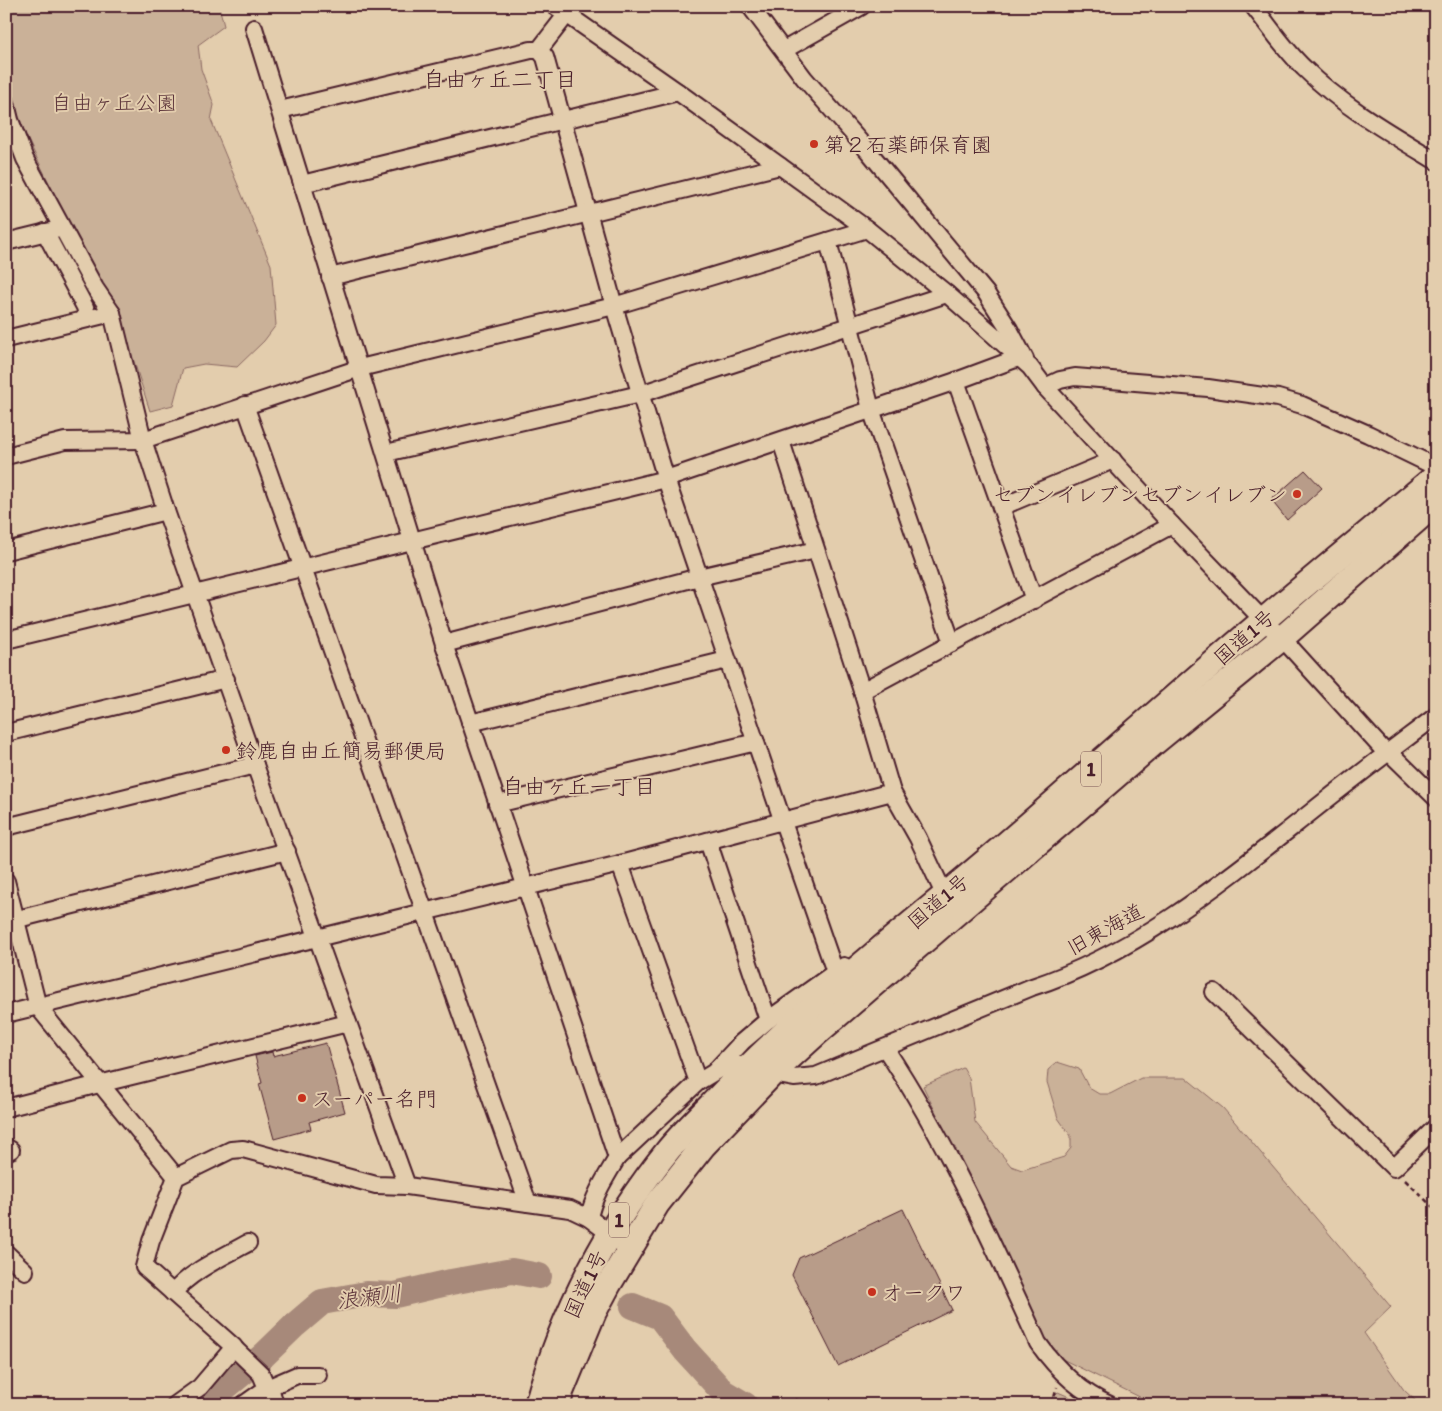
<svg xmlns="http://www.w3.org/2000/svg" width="1442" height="1411" font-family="Itim,'Klee One',sans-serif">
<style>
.green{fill:#cab198;stroke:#8a6862}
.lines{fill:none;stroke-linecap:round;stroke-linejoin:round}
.river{stroke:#a7897a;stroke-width:26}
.building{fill:#b89c89;stroke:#4a1f2b}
.minor-casing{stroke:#4a1f2b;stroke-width:20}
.highway-casing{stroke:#4a1f2b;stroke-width:28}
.path{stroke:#4a1f2b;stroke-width:2.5;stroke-dasharray:5 4;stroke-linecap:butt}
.minor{stroke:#e3cdad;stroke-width:16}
.highway{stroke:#e3cdad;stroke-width:24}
.poi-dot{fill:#c8321e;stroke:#e3cdad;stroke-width:2}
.labels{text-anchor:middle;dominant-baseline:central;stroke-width:4;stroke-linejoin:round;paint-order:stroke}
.shield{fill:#e3cdad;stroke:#785352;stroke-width:1}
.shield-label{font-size:20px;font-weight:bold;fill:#4a1f2b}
.park-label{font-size:21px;fill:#5d353b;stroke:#e3cdad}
.poi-label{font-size:21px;fill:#4a1f2b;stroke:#e3cdad;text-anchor:start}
.street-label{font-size:21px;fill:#4a1f2b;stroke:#e3cdad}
.neighbourhood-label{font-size:22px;fill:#4a1f2b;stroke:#e3cdad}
.water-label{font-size:22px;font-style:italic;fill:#5d343b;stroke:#e3cdad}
</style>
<rect width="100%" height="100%" fill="#e3cdad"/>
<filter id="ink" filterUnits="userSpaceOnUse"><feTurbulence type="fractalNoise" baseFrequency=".02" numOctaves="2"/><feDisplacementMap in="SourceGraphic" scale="10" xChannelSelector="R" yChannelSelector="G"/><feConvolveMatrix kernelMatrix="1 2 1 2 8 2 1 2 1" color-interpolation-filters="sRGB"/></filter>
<g filter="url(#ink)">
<!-- green -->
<g class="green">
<path d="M 6,6 L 219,6 L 224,26 L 198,45 L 201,69 L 214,105 L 211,120 L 271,265 L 276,325 L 264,341 L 237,367 L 204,364 L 183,368 L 173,405 L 150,411 L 118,312 L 101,289 L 56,197 L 27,138 L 6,82 Z"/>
<path d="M 1057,1062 L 1079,1069 L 1089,1088 L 1099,1094 L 1110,1094 L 1141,1078 L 1186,1078 L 1223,1108 L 1391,1307 L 1364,1333 L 1404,1390 L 1420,1405 L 1156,1405 L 1054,1355 L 923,1086 L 963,1068 L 969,1078 L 975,1122 L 1011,1166 L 1022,1170 L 1064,1157 L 1071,1148 L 1071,1136 L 1058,1118 L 1047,1082 L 1048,1070 Z"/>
<path d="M 1058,1392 L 1088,1405 L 1045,1405 Z"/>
</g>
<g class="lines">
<!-- river -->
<g class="river">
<path d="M 633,1306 L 660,1317 L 685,1350 L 723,1392 L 745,1405"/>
<path d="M 204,1405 L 263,1356 L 295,1325 L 322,1302 L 366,1294 L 395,1295 L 451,1282 L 512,1271 L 539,1276"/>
</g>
</g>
<!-- building -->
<g class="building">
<path d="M 1305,470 L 1322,488 L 1287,520 L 1271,500 Z"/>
<path d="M 326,1043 L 345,1112 L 309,1122 L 311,1129 L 274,1139 L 259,1084 L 262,1083 L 255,1056 L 272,1052 L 273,1056 Z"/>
<path d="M 903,1209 L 952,1310 L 838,1366 L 792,1275 L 799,1258 Z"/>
</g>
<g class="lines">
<defs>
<g id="minor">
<path d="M 555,6 L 678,92 L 867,229 L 947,294 L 1030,367 L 1045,387 L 1172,525 L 1263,620 L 1282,638 L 1387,754"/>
<path d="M 750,6 L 804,78 L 869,152 L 986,293 L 1009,329 L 1025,359"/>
<path d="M 1253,6 C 1270,27 1285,50 1304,68 C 1342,106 1391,134 1436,161"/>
<path d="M 254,28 L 444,644 L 617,1158 C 606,1177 593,1196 589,1218"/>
<path d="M 539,50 L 567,14"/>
<path d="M 784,50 L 862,6"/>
<path d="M 6,103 L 10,120 L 25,159 L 95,288 L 112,313 L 143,440 L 166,511 L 255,765 L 407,1186"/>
<path d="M 280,110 L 531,50 L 539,50 L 545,57 L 614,306 L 666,479 L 783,822 L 835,972"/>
<path d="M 302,184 L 678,92"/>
<path d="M 45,232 L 85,307 L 88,319"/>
<path d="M 828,241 L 871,409 L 952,643"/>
<path d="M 6,242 L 55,230"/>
<path d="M 330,277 L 780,166"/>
<path d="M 6,339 L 112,313"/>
<path d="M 956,381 L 1034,600"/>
<path d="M 1045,387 L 1060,380 L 1075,377 L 1208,388 L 1278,398 L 1302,405 L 1368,434 L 1436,467"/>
<path d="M 245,405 L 528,1203"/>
<path d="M 781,441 L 862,691 L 892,792 L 918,838 L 945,896"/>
<path d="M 386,453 L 640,394 L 947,294"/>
<path d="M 6,456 L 65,441 L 143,440 L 360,368 L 614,306 L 867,229"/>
<path d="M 1001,507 L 1113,460"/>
<path d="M 6,551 L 166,511"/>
<path d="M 6,640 L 666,479 L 956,381 L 1018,358"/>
<path d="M 444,644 L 699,577 L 816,550"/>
<path d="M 862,691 L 1172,525"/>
<path d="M 470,723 L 727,660"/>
<path d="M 6,733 L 226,679"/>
<path d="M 1389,752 L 1436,798"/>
<path d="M 497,804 L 756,742"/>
<path d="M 6,827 L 255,765"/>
<path d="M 708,841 L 768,1020"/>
<path d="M 620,864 L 698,1082"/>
<path d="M 6,881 L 38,1007 L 176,1177"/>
<path d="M 6,922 L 287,851"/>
<path d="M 1214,992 L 1394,1168 L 1436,1127"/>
<path d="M 6,1014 L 620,864 L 892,792"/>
<path d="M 885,1048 C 946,1140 992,1242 1038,1343 C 1057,1370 1080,1392 1110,1405"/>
<path d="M 716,1070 L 742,1042 L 768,1020 L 844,966"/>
<path d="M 6,1108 L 99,1084 L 348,1023"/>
<path d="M 6,1147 L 11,1150"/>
<path d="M 617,1158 L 698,1082 L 726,1065 L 749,1065 L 772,1074 L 794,1078 L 816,1076 L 1032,987 C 1137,953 1224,881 1310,813 C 1351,780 1394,748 1436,716"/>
<path d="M 6,1253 L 25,1271"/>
<path d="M 173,1293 C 192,1270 223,1257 248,1243"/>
<path d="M 233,1347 L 261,1374 L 267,1388 L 243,1405"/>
<path d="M 270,1387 L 275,1405"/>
<path d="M 267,1388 L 297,1375 L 318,1375"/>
<path d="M 175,1405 L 200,1387 L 234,1347 L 144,1267 L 151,1241 L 176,1177 L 231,1150 L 243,1149 L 376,1185 L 407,1186 L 570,1209 L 589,1218 L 630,1249"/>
</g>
<g id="highway">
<path d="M 537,1405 C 562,1312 609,1223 669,1149 C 682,1134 696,1120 710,1106 C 804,1005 916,922 1021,831 C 1102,761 1182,689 1264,620 C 1321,571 1379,524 1436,476"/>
<path d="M 558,1405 L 561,1392 L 594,1312 L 609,1284 L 657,1204 L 703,1146 L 772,1074 L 817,1033 L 1154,743 L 1282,638 L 1436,503"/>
</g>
</defs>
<!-- minor casing -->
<use href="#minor" class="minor-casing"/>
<!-- highway casing -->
<use href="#highway" class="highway-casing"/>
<!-- path -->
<g class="path">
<path d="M 1405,1180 L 1436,1210"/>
<path d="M 795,1399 L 806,1405"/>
<path d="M 1052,1405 L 1057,1387"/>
</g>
<!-- minor -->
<use href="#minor" class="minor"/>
<!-- highway -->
<use href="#highway" class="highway"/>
</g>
</g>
<!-- markers -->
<g class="poi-dot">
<circle cx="814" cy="144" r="5"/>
<circle cx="1297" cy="494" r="5"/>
<circle cx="226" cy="750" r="5"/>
<circle cx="302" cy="1098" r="5"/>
<circle cx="872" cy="1292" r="5"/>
</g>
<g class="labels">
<!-- shield labels -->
<g class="shield">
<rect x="1081" y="751.5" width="20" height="35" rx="4"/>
<rect x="609" y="1202.5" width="20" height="35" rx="4"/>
</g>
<g class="shield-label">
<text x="1091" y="769">1</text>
<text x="619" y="1220">1</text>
</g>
<!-- park labels -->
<g class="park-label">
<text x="114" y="102">自由ヶ丘公園</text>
</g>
<!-- poi labels -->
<g class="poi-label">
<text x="824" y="144">第２石薬師保育園</text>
<text x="1287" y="494" text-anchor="end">セブンイレブンセブンイレブン</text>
<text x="236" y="750">鈴鹿自由丘簡易郵便局</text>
<text x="312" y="1098">スーパー名門</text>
<text x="882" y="1292">オークワ</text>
</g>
<!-- street labels -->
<g class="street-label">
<text transform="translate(1244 637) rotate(-41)">国道1号</text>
<text transform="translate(938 901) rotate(-40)">国道1号</text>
<text transform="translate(1105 929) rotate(-29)">旧東海道</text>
<text transform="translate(585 1284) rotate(-65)">国道1号</text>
</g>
<!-- neighbourhood labels -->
<g class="neighbourhood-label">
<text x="500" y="79">自由ヶ丘二丁目</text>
<text x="579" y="786">自由ヶ丘一丁目</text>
</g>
<!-- water labels -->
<g class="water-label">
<text transform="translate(369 1297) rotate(-7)">浪瀬川</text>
</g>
</g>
<!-- margin -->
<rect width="1442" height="1411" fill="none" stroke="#e3cdad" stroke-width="25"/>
<rect x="12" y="12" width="1417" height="1386" fill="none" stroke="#4a1f2b" stroke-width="2" filter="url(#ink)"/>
</svg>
